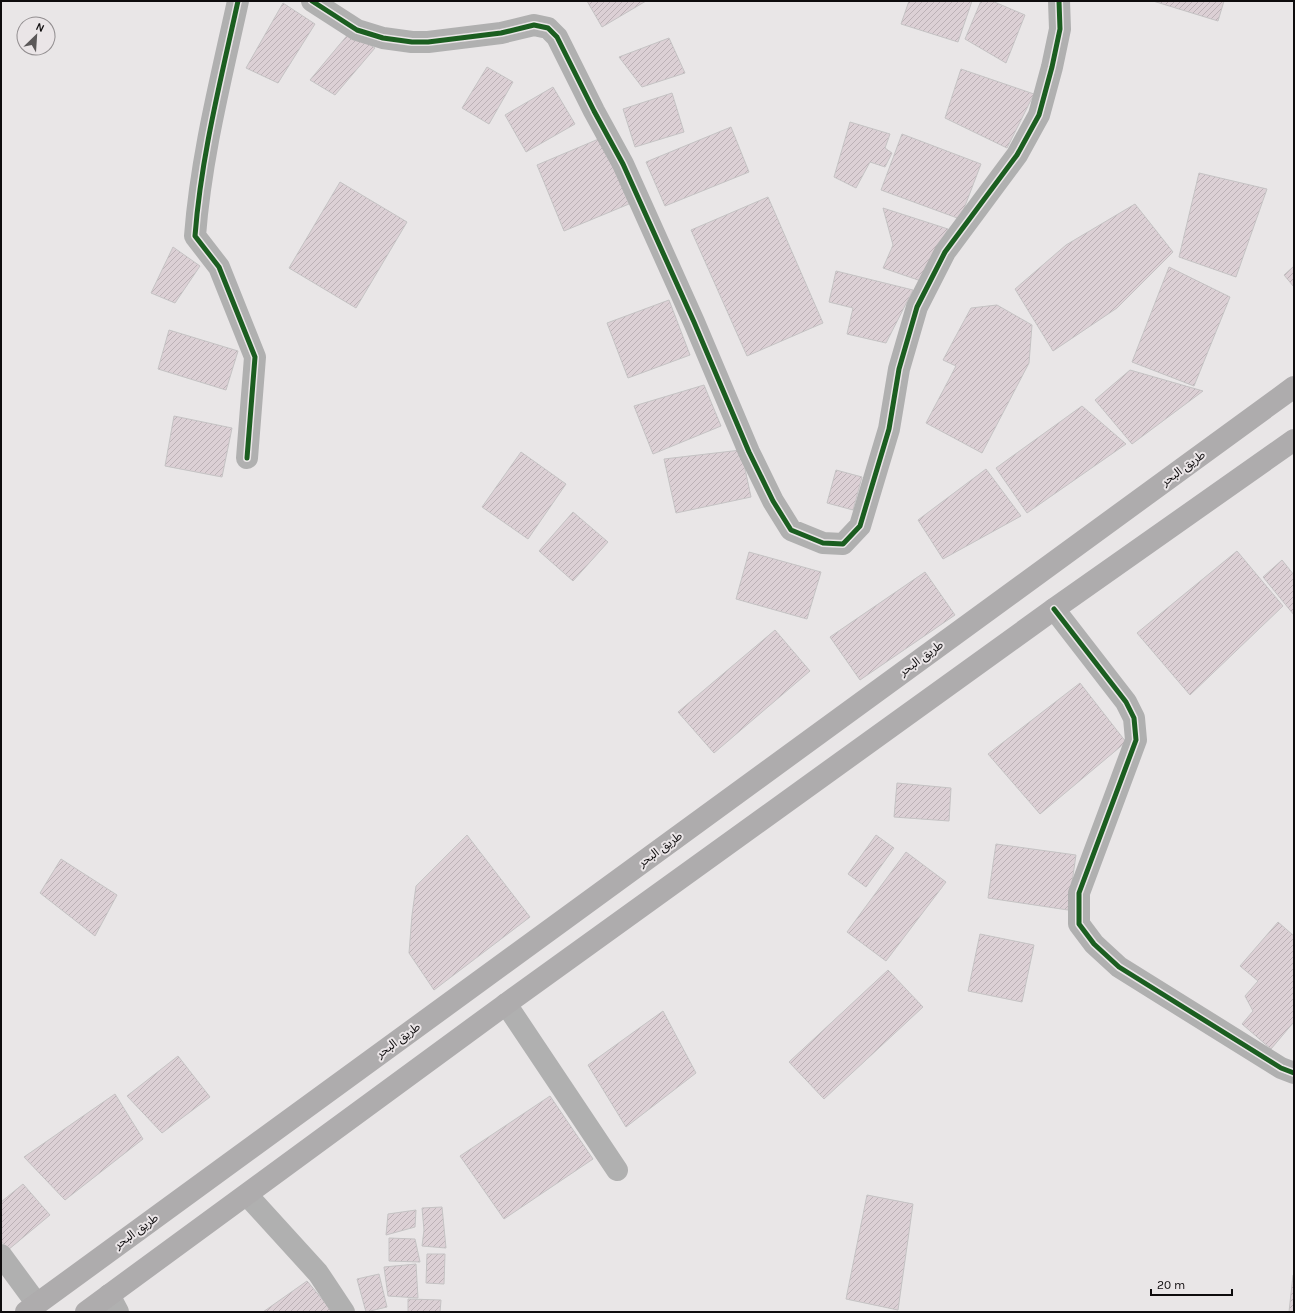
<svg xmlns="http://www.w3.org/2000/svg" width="1295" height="1313" font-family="Karla,'Noto Sans Arabic',sans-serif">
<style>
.building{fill:url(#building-hatch);stroke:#c5c3c4}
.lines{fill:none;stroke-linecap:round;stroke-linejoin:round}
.street{stroke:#b0b0b0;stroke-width:22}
.highway{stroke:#aeacad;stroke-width:22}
.cycleway-casing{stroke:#eae5e7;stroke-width:8}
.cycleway{stroke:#1b5e20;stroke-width:5}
.labels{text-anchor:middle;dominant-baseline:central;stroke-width:4;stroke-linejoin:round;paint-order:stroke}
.street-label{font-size:12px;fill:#0e0c0d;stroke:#eae5e7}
</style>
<defs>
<pattern id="building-hatch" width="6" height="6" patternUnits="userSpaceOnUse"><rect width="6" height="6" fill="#dcd0d5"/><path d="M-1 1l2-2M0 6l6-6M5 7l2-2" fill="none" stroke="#bcb1b6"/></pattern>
</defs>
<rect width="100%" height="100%" fill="#e9e6e7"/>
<!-- building -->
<g class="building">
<path d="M 587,1 L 646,1 L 602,27 Z"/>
<path d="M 909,1 L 972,1 L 958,42 L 901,24 Z"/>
<path d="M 981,1 L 992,1 L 1025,15 L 1006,63 L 965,39 Z"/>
<path d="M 1153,1 L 1224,1 L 1218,21 Z"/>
<path d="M 283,3 L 315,24 L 278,83 L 246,68 Z"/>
<path d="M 350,32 L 375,48 L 335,95 L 310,80 Z"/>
<path d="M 669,38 L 685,73 L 642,87 L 619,57 Z"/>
<path d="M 487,67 L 513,82 L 489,124 L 462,108 Z"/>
<path d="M 961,69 L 1034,94 L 1007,148 L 945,118 Z"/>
<path d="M 553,87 L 575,124 L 526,152 L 505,115 Z"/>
<path d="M 672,93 L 684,132 L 635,147 L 623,109 Z"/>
<path d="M 850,122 L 890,134 L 885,148 L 892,153 L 885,167 L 870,162 L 856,188 L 834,177 Z"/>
<path d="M 731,127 L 749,172 L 665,206 L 646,162 Z"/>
<path d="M 902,134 L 981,164 L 960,219 L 881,190 Z"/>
<path d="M 601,138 L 629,204 L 564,231 L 537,165 Z"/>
<path d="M 1199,173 L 1267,189 L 1236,277 L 1179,257 Z"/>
<path d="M 340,182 L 407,222 L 356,308 L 289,268 Z"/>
<path d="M 768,197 L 823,323 L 747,356 L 691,230 Z"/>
<path d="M 1135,204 L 1173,252 L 1117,308 L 1053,351 L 1015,289 L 1066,245 Z"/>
<path d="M 883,208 L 948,229 L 921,281 L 883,268 L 893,245 Z"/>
<path d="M 173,247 L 200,266 L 175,303 L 151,293 Z"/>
<path d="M 1294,266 L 1294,287 L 1284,275 Z"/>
<path d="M 1169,267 L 1230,297 L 1194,386 L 1132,362 Z"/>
<path d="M 836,271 L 913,290 L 886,343 L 847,334 L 853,308 L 829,302 Z"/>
<path d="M 669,300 L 690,355 L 628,378 L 607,323 Z"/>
<path d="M 997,305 L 1032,325 L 1029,363 L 982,453 L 926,423 L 956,366 L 943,360 L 971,308 Z"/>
<path d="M 169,330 L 238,351 L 226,390 L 158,369 Z"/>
<path d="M 1130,370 L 1203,391 L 1132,444 L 1095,400 Z"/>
<path d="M 704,385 L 721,426 L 653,454 L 634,406 Z"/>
<path d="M 1082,406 L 1126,444 L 1027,513 L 996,468 Z"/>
<path d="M 174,416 L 232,428 L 222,477 L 165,466 Z"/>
<path d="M 741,450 L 751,497 L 676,513 L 664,459 Z"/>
<path d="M 521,452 L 566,484 L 528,539 L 482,507 Z"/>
<path d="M 986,469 L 1021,516 L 943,559 L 918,520 Z"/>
<path d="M 836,470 L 862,477 L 853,510 L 827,503 Z"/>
<path d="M 573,512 L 608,542 L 573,581 L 539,551 Z"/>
<path d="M 1237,551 L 1283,606 L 1190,695 L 1137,633 Z"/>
<path d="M 749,552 L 821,572 L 807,619 L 736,599 Z"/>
<path d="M 1282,560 L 1294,575 L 1294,615 L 1263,577 Z"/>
<path d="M 925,572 L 955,615 L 860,680 L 830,637 Z"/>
<path d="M 775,630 L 810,671 L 714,753 L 678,712 Z"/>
<path d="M 1080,683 L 1126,742 L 1040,814 L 988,754 Z"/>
<path d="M 897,783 L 951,788 L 949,821 L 894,817 Z"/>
<path d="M 467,835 L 530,917 L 434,990 L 409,953 L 412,915 L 416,886 Z"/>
<path d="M 876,835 L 894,848 L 866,887 L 848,874 Z"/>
<path d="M 996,844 L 1076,855 L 1068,910 L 988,898 Z"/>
<path d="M 906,852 L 946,882 L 886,961 L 847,932 Z"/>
<path d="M 61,859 L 117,895 L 95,936 L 40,893 Z"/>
<path d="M 1278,922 L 1294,936 L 1294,1024 L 1293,1023 L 1271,1049 L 1242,1024 L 1253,1011 L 1245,996 L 1258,981 L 1240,966 Z"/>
<path d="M 980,934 L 1034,945 L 1022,1002 L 968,991 Z"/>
<path d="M 888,970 L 923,1007 L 824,1099 L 789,1062 Z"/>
<path d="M 663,1011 L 696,1073 L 626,1127 L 588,1065 Z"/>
<path d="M 178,1056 L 210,1097 L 162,1133 L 127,1096 Z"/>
<path d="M 115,1094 L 143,1139 L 65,1200 L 24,1157 Z"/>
<path d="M 550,1096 L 593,1159 L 504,1219 L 460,1156 Z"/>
<path d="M 23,1184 L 50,1215 L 8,1250 L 1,1241 L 1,1202 Z"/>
<path d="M 867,1195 L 913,1204 L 898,1310 L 846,1299 Z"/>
<path d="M 442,1207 L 446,1248 L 422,1246 L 424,1230 L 422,1208 Z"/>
<path d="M 416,1210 L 415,1227 L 386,1235 L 388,1214 Z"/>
<path d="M 389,1238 L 415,1239 L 420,1262 L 389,1261 Z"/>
<path d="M 427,1254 L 445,1254 L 444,1284 L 426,1283 Z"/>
<path d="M 416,1264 L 418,1298 L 388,1296 L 384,1267 Z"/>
<path d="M 379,1274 L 387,1307 L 366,1312 L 357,1279 Z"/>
<path d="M 1293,1275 L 1294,1275 L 1294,1312 L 1289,1312 Z"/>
<path d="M 307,1281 L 333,1312 L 263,1312 Z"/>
<path d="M 408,1299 L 441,1300 L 440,1312 L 408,1312 Z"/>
</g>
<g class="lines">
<!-- street -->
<g class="street">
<path d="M 238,1 C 221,79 201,157 195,236 L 219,267 L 255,357 L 247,458"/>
<path d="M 312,1 L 357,30 L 383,38 L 412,42 L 428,42 L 501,33 L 534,25 L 548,28 L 557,37 L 594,111 L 623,164 L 694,322 L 749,452 L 773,501 L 791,530 L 823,543 L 843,544 L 860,526 L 889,429 L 899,369 L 917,307 L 945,252 L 1017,155 L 1039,115 L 1052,67 L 1060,29 L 1059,1"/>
<path d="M 1054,609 L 1126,702 L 1134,718 L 1136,740 L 1079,893 L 1079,924 L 1094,944 L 1119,967 L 1281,1068 L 1294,1073"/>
<path d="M 506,1004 L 617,1170"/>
<path d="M 247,1195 L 318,1273 L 344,1312"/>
<path d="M 1,1255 L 37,1304"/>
<path d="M 109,1295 L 118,1312"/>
</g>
<!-- highway -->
<g class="highway">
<path d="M 26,1312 L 1294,387"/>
<path d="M 86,1312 L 506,1004 L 1054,609 L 1294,440"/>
</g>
<defs>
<g id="cycleway">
<path d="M 238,1 C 221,79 201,157 195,236 L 219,267 L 255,357 L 247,458"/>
<path d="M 312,1 L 357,30 L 383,38 L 412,42 L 428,42 L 501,33 L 534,25 L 548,28 L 557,37 L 594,111 L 623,164 L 694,322 L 749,452 L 773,501 L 791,530 L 823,543 L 843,544 L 860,526 L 889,429 L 899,369 L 917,307 L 945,252 L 1017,155 L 1039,115 L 1052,67 L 1060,29 L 1059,1"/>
<path d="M 1054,609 L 1126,702 L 1134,718 L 1136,740 L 1079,893 L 1079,924 L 1094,944 L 1119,967 L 1281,1068 L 1294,1073"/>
</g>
</defs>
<!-- cycleway casing -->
<use href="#cycleway" class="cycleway-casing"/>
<!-- cycleway -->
<use href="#cycleway" class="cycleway"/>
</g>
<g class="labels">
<!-- street labels -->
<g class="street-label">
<text transform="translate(1183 468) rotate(-36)">طريق البحر</text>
<text transform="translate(921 658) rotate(-36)">طريق البحر</text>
<text transform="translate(660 849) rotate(-36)">طريق البحر</text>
<text transform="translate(398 1040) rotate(-36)">طريق البحر</text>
<text transform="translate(136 1231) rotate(-36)">طريق البحر</text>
</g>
</g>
<!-- border -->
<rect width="1295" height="1313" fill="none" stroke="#0e0c0d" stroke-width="4"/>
<!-- north arrow -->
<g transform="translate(36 36) rotate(25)"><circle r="19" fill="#eae5e7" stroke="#928e90"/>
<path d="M0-3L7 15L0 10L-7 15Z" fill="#5b5859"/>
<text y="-6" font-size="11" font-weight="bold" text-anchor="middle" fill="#0e0c0d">N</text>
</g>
<!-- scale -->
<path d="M1151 1289v6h81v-6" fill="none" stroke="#0e0c0d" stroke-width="2"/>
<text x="1157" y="1289" font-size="12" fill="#0e0c0d" stroke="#eae5e7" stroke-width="3" paint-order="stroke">20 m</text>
</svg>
